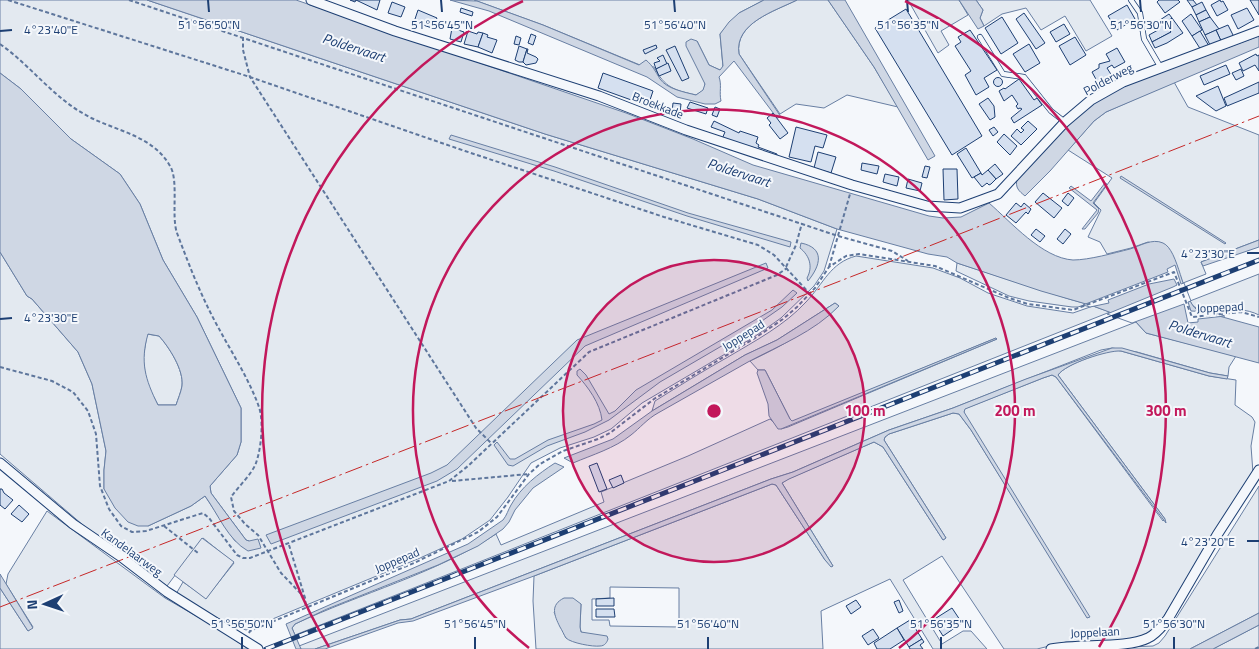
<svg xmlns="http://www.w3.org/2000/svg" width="1259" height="649" font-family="'Titillium Web',sans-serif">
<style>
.green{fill:#e3e9f0;stroke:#687fa3;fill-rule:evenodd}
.parking{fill:#e3e8f0;stroke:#687fa3}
.water{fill:#cfd7e4;stroke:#687fa3;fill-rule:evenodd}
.pier{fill:#f4f7fb;stroke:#687fa3}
.building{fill:#d5e0f0;stroke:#1d3f73}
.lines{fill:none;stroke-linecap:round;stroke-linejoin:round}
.lane-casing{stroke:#1d3f73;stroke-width:6}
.street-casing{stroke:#1d3f73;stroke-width:11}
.path{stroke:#5e769c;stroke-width:2;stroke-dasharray:4 2.5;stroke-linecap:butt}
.lane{stroke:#f4f7fb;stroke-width:4.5}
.street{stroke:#f4f7fb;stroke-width:9}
.rail-casing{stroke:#1d3f73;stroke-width:5}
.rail{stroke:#f4f7fb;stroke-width:3;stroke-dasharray:9;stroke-linecap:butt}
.power{stroke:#c62828;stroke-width:1;stroke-dasharray:18 4 2.5 4;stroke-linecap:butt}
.ticks{fill:none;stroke:#1d3f73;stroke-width:2}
.ring{fill:none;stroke:#c2185b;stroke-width:2.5}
.labels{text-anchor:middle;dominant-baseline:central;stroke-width:4;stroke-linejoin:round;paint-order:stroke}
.street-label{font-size:12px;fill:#1d3f73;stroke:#f4f7fb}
.water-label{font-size:14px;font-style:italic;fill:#1d3f73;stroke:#f4f7fb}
.ticks-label{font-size:12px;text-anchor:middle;fill:#1d3f73;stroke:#f4f7fb;stroke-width:4;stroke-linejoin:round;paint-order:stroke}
.centre{fill:#c2185b;stroke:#f4f7fb;stroke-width:2.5}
.ring-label{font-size:15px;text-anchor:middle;font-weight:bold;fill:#c2185b;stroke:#f4f7fb;stroke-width:4;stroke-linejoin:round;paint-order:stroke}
</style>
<rect width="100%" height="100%" fill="#f4f7fb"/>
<!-- green -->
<g class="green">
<path d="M 0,0 L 147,0 L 545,134 L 758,199 L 837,229 L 824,271 L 814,286 L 781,318 L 754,337 L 642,403 L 611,429 L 594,437 L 560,448 L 531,463 L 508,497 L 490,520 L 462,539 L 420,558 L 246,630 L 217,618 L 176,594 L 183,582 L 206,598 L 234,563 L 203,538 L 167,586 L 90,531 L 0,454 L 0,252 L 27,296 L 32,299 L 78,352 L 92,384 L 106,451 L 104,470 L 104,489 L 148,526 L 191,506 L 205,496 L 235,541 L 249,541 L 246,540 L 211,493 L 210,486 L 237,455 L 241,442 L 241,408 L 197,317 L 163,260 L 140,204 L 120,174 L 71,139 L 21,89 L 0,73 Z"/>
<path d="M 474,0 L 764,0 L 739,13 L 720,34 L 723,67 L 720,70 L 709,65 L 697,41 L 705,84 L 704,90 L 696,95 C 674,90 665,88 654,67 L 640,65 L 543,25 Z"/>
<path d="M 797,0 L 828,0 L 874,67 L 898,107 L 847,95 L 824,108 L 796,104 L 780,114 L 739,54 C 734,23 775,11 797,0 Z"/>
<path d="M 908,0 L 959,0 L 968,15 L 941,31 L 949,45 L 938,53 Z"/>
<path d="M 976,0 L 1090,0 L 1112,36 L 1086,51 L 1065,16 L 1041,30 L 1026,8 L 1002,14 L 984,26 L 980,18 L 983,10 Z"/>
<path d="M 1174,82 L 1188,107 L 1259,135 L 1259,240 L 1201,262 L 1206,274 L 1183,283 L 1168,247 L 1148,242 L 1131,248 L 1107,254 L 1100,242 L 1088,237 L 1101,210 L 1094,203 L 1112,178 L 1068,150 L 1094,121 L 1106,112 Z"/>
<path d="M 856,256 L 933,268 L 960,278 L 988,293 L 1027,306 L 1073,313 L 1093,306 L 1110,312 L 295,635 L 292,628 L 295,624 C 361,593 435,574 496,534 L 501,545 L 604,502 L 601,492 L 688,456 L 770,419 L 781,429 L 788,427 L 997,339 L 996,338 L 792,422 L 790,419 L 765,370 L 758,370 L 750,361 C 784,345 810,330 839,306 L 835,303 L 777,340 L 745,355 L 652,411 L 655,401 C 679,386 703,371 728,357 C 755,341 785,325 806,302 C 824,283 830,263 856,256 Z"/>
<path d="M 957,263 L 1069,299 L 1087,304 L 1078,307 L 1072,307 L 1029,301 L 1009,296 L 956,271 Z"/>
<path d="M 1259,274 L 1259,315 C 1253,312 1246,310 1239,310 C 1222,309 1207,317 1192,305 L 1190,301 Z"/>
<path d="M 1136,322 L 1146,333 L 1236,356 L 1229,367 L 1228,376 L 1210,373 L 1137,352 L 1112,348 L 1101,350 L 953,408 L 889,430 L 793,472 L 771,479 L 426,613 L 411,619 L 400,620 L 315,649 L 301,649 L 299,646 Z"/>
<path d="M 147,334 L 159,336 C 169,347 184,370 182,386 C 181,392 178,399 176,405 L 158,405 L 147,384 L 143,360 Z"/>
<path d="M 1113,350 L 1121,351 L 1209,376 L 1236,380 L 1235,405 L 1252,417 L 1255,422 L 1251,446 L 1253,473 L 1164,616 L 1152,631 L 1145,635 L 1128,640 L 1066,642 L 1037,649 L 1004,649 L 942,556 L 903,580 L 942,644 L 963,631 L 971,631 L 987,649 L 933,649 L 890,579 L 821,611 L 823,649 L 536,649 L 533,601 L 534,576 L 772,484 L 776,485 L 825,560 L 831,566 L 833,566 L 782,483 L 788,479 L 874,442 L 883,447 L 943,540 L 946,538 L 884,440 L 885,437 L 889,434 L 953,413 L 959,414 L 971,430 L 1088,618 L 964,413 L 964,409 L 1043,378 L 1052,375 L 1056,377 L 1163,521 L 1165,519 L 1058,375 C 1064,365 1100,353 1113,350 ZM 610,587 L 679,588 L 679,627 L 610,626 L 609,620 L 592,620 L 592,599 L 610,598 ZM 581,604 L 580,627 L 581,632 L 584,633 L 566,638 L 554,612 Z"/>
<path d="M 1259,486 L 1259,613 L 1190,649 L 1083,649 L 1153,646 L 1159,643 L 1165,636 Z"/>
<path d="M 47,511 L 165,598 L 217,628 L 248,649 L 0,649 L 0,588 L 28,631 L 33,627 L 6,584 L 8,574 Z"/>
<path d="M 1259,625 L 1259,649 L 1213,649 Z"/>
</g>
<!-- parking -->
<path class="parking" d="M 202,538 L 234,562 L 206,599 L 174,575 Z"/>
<!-- water -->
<g class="water">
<path d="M 147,0 L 296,0 L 626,113 L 693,139 L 753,165 L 929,216 L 943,218 L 961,217 L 989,203 C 1011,222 1042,258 1073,260 C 1089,260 1114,253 1130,249 C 1140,246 1152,238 1163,243 C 1179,250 1182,298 1197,310 L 1259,327 L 1259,363 L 1146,333 L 1136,322 L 1093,306 L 1041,291 L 957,263 L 947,257 L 928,254 L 837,229 L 758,199 L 545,134 Z"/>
<path d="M 450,0 L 477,1 L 543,25 L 639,65 L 646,60 C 653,66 655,71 660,79 C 667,89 684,92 696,95 L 703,90 L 705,84 L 686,46 L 686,42 L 691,39 L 697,41 L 709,65 L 720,70 L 723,66 L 720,34 L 729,22 L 739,13 L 764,0 L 797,0 C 775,11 734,23 739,54 L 781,117 L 777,118 L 734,61 L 719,77 C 722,85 719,92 721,101 L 715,104 L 705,104 L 677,97 L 647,77 L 489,11 Z"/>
<path d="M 828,0 L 845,0 L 935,156 L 928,160 L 874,67 Z"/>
<path d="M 959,0 L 976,0 L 983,10 L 980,18 L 984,26 L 978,29 Z"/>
<path d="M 1259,36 L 1259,47 L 1106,112 L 1094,121 L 1050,171 L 1025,196 C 1019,191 1015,188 1017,179 L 1053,139 L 1086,108 L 1120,87 Z"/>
<path d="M 0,73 L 21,89 L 71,139 L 120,174 L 140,204 L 163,260 L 197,317 L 241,408 L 241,442 L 237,455 L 210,486 L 211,493 L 246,540 L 249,541 L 258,539 L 261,548 L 248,551 C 228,540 218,514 205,496 L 191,506 L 148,526 L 138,526 L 128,522 L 115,508 L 104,489 L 104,470 L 106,451 L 92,384 L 78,352 L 32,299 L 27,296 L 0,252 ZM 148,334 L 159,336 C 169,347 184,370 182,386 C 181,392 178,399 176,405 L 158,405 C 145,379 140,362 148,334 Z"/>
<path d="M 451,135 L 555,167 L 688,213 L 791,242 L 790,247 L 687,216 L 554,171 L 449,139 Z"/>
<path d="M 1121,176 L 1226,243 L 1225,244 L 1120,178 Z"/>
<path d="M 1105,183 L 1107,184 L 1093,203 L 1099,209 L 1098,213 L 1085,229 L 1082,229 L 1097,210 L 1069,188 L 1071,186 L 1091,201 Z"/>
<path d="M 1259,240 L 1259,247 L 1203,266 L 1201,262 Z"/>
<path d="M 801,243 C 825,248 821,265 808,281 L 807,278 C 813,267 810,256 800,248 Z"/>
<path d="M 766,263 L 768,268 L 585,346 L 457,469 L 437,481 L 271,544 L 266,535 L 431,473 L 447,465 L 577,340 Z"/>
<path d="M 793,290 L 797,293 L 782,307 L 749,330 L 660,382 L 609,420 L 585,432 L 547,446 L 513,466 L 508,465 L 494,445 L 497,442 L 510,459 L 515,459 L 548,440 L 594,424 L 602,420 C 600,403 588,387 577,375 L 577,371 L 580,369 L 586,375 L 609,414 L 615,411 L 636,390 L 772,310 Z"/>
<path d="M 835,303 L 839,306 C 814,332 780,345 748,362 C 718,379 688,396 658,413 C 647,419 640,428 631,435 C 615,448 592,455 573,463 L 564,458 L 613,439 L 652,411 L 745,355 L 777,340 Z"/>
<path d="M 996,338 L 997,339 L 781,429 L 778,429 L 769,416 L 768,404 L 757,373 L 758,370 L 765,370 L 790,419 L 792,421 Z"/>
<path d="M 1112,348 L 1122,348 L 1210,373 L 1228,376 L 1227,379 L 1209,376 L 1121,351 C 1108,350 1065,364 1058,375 L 1165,519 L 1166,523 L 1056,377 L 1052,375 L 1043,378 L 965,409 L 964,412 L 1090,617 L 1087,618 L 971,430 L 959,414 L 953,413 L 889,434 L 885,437 L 884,440 L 946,538 L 943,540 L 883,447 L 874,442 L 789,479 L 782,483 L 833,566 L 831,567 L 825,560 L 776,485 L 772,484 L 534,576 L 413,621 L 398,623 L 325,649 L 315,649 L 400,620 L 411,619 L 426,613 L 771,479 L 793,472 L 889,430 L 953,408 L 1026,379 Z"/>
<path d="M 555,463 L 564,467 L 533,488 L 515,510 L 509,522 L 503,529 L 478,546 L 438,565 L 327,609 L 295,624 L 292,628 L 301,649 L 296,649 L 286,624 L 468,544 L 503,520 C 507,515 508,510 511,505 C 521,487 538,474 555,463 Z"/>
<path d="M 0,574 L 33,628 L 28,631 L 0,588 Z"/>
<path d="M 564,598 L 573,598 L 581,604 L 580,627 L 581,632 L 607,636 L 608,639 C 607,642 605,646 600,646 C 593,647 571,643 566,638 C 564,635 562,630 560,627 C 554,615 550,605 564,598 Z"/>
<path d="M 1259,613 L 1259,625 L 1213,649 L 1190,649 Z"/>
</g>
<!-- pier -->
<path class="pier" d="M 1175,265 L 1181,284 L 1184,283 L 1191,301 L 1188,302 L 1191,311 L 1212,312 L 1225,316 L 1198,319 L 1198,322 L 1188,323 L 1184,304 L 1132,323 L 1107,314 L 1173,287 L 1177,285 L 1174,279 L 1149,284 L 1108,300 L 1109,303 L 1090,307 L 1083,305 L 1168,272 L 1167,269 Z"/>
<!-- building -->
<g class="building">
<path d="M 350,0 L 380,0 L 377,10 L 356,0 L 355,2 Z"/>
<path d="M 1159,0 L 1178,0 L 1180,2 L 1165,13 L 1157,2 Z"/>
<path d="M 1187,0 L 1193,0 L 1197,5 L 1192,7 Z"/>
<path d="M 1220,0 L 1221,2 L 1223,1 L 1228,10 L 1217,16 L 1211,5 Z"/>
<path d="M 1250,0 L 1259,0 L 1259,15 Z"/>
<path d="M 392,2 L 405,7 L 401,17 L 388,13 Z"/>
<path d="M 1202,2 L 1206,10 L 1196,15 L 1192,7 Z"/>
<path d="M 1127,5 L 1135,19 L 1117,30 L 1108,16 Z"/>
<path d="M 461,8 L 473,12 L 472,16 L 460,12 Z"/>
<path d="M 1247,8 L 1254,20 L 1238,29 L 1231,15 Z"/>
<path d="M 906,9 L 982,136 L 952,155 L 875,28 Z"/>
<path d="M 418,10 L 437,18 L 432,28 L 414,22 Z"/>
<path d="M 1206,10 L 1210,17 L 1199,22 L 1196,15 Z"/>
<path d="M 1024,13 L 1045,43 L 1036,49 L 1016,19 Z"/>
<path d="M 1169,14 L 1172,18 L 1165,24 L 1171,32 L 1152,42 L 1149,35 L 1158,30 L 1154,24 Z"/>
<path d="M 1191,14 L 1202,30 L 1192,36 L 1182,21 Z"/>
<path d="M 1002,17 L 1018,43 L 1001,54 L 985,28 Z"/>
<path d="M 1210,17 L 1219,29 L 1205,35 L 1199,22 Z"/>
<path d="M 1172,18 L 1183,33 L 1167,43 L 1155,48 L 1152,42 L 1171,32 L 1165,24 Z"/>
<path d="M 1064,24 L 1070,34 L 1056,42 L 1050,32 Z"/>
<path d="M 1228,25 L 1234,37 L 1222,43 L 1216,30 Z"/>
<path d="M 452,28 L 464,32 L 461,42 L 450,39 Z"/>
<path d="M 970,30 L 997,70 L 984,78 L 989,87 L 976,95 L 965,75 L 971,71 L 955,46 L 961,42 L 958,37 Z"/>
<path d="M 1216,30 L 1222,43 L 1211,47 L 1205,35 Z"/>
<path d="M 468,31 L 477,34 L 478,32 L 483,33 L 478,47 L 464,44 Z"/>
<path d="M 1200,31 L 1209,46 L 1201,50 L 1192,36 Z"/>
<path d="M 483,33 L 488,35 L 487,37 L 497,40 L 492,53 L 478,47 Z"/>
<path d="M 531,34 L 536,36 L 533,45 L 528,43 Z"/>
<path d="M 516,36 L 521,38 L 519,45 L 514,44 Z"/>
<path d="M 1075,37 L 1086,55 L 1070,65 L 1059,46 Z"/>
<path d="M 1029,44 L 1040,63 L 1025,72 L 1013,54 Z"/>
<path d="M 656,45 L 657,48 L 645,54 L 643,50 Z"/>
<path d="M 519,46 L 527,49 L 523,62 L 519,62 L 515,60 Z"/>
<path d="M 675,46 L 689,78 L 682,81 L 666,50 Z"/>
<path d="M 1117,48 L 1125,62 L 1114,68 L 1112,65 L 1107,68 L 1112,76 L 1098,83 L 1092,72 L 1099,68 L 1099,64 L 1110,61 L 1106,54 Z"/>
<path d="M 527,49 L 528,49 L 527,53 L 536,57 L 538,59 L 536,63 L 526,65 L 523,62 Z"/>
<path d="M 1256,54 L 1257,56 L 1259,55 L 1259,71 L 1255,65 L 1243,71 L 1239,63 Z"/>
<path d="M 663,55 L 667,64 L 656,69 L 654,63 L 660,61 L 657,58 Z"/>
<path d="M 668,63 L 671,71 L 659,76 L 656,69 Z"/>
<path d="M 1226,65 L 1230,74 L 1204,85 L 1200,76 Z"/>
<path d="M 1241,69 L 1244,76 L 1236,80 L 1232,73 Z"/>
<path d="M 603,73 L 653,91 L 648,106 L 598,88 Z"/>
<circle cx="998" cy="82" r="4.5"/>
<path d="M 1019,79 L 1034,100 L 1037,98 L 1042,105 L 1014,123 L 1011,118 L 1022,109 L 1020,108 L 1018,109 L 1016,106 L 1018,104 L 1012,95 L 1004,101 L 999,91 L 1004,88 L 1005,89 Z"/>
<path d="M 1259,82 L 1259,93 L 1227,106 L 1224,98 Z"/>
<path d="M 1218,86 L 1226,106 L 1216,111 L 1196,96 Z"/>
<path d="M 988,98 L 994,106 L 995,117 L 990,120 L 979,104 Z"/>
<path d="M 690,102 L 708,108 L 706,114 L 687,108 Z"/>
<path d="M 673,103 L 681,104 L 680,113 L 672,112 Z"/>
<path d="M 715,107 L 720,109 L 717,117 L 712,115 Z"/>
<path d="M 773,113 L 788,133 L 780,139 L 769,125 L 771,123 L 767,118 Z"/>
<path d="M 714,121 L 739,133 L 740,131 L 758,137 L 756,143 L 759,145 L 758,147 L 777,154 L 776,159 L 722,139 L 725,132 L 711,127 Z"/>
<path d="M 1028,121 L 1037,129 L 1021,145 L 1011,136 L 1017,129 L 1021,133 L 1024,130 L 1021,128 Z"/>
<path d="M 796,127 L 827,135 L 823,148 L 815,146 L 811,162 L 789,157 Z"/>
<path d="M 994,127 L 998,132 L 993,136 L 989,130 Z"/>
<path d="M 1004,134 L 1017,146 L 1010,155 L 997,142 Z"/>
<path d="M 966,148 L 981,173 L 972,178 L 957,154 Z"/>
<path d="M 818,152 L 836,157 L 831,173 L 814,168 Z"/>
<path d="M 862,163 L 879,166 L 877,174 L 861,170 Z"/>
<path d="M 995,164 L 1003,174 L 996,179 L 988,170 Z"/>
<path d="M 925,166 L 930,167 L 927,178 L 922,177 Z"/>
<path d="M 943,169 L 957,169 L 958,199 L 944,200 Z"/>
<path d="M 988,170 L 996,179 L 991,184 L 989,185 L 987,183 L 982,187 L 974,177 L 981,173 L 982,175 Z"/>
<path d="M 885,174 L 899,177 L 897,186 L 883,182 Z"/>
<path d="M 908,179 L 922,183 L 920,191 L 906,188 Z"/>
<path d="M 1043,193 L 1062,208 L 1054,218 L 1035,202 Z"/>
<path d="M 1068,193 L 1074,198 L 1068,206 L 1062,201 Z"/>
<path d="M 1016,203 L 1021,207 L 1024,203 L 1031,209 L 1028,214 L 1026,212 L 1016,223 L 1006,215 Z"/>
<path d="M 1036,229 L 1045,236 L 1040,242 L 1031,235 Z"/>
<path d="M 1065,229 L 1071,234 L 1063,244 L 1057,239 Z"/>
<path d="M 597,463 L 607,489 L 599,492 L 589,466 Z"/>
<path d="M 621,475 L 624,483 L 613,488 L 609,480 Z"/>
<path d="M 0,489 L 2,489 L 4,493 L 13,500 L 5,509 L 0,505 Z"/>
<path d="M 19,505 L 29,514 L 22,522 L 11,514 Z"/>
<path d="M 614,598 L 614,606 L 596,606 L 596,599 Z"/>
<path d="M 856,600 L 861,607 L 851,614 L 846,606 Z"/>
<path d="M 899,600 L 903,611 L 899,613 L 894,602 Z"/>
<path d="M 952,608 L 962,623 L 943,636 L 933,620 Z"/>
<path d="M 596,609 L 614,609 L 615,617 L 596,617 Z"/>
<path d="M 910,620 L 922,639 L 909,647 L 897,628 Z"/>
<path d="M 897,628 L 904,640 L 890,649 L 877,649 L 874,643 Z"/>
<path d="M 873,629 L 879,638 L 868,645 L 862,636 Z"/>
<path d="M 922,639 L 924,642 L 920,645 L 923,649 L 910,649 L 909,647 Z"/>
</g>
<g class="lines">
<defs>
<g id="lane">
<path d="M 1131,0 L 1140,13 L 1144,39 L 1161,68"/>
<path d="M 980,37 L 1003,74 L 1024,77 L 1051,111 L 1065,122"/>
</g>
<g id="street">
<path d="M 311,0 L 395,31 L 599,96 L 686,130 L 852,185 L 927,206 L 960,208 L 998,194 L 1065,122 L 1091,100 L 1123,82 L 1259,31"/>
<path d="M 0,463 L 73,524 L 120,556 L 167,592 L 258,649"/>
<path d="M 1051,649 C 1079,643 1126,649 1148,638 C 1157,634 1162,626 1168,619 L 1217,535 L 1259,470"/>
</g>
</defs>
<!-- lane casing -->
<use href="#lane" class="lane-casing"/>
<!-- street casing -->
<use href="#street" class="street-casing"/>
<!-- path -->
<g class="path">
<path d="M 8,0 L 250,77 L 465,151 L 664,217 L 758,245 L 774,255 L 810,294"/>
<path d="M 129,0 L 838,236 L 892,251 L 908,261"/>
<path d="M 243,37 L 243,50 L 250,77 L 476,428 L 491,443"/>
<path d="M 0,44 C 30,65 52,96 84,114 C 113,131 152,134 170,166 C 179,180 171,216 177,233 C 189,265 201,296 218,327 C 232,353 249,379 259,407 C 264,422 261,449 256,463 C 252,474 238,487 231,497 L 234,511 L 245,524 L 258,535 L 281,573 L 305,598"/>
<path d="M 786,267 L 796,245 L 802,223"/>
<path d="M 829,267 L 850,194"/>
<path d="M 0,367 L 52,381 L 73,392 L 88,411 L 96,434 L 100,486 L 109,509 L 121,526 L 132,532 L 146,531 L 203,513 L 209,518 L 237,555 L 243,558 L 250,558 L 449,481 L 468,466 L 589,352 L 777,275 L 787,268"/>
<path d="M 452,481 L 529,474"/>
<path d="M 164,526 L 198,553"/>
<path d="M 289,545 L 305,598 L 306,608"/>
<path d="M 249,633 L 250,631 L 414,563 L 478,532 L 497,517 L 529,474 L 540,464 L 563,451 L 598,439 L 610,433 L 654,399 L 755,338 L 783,319 L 797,307 L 815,288 L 829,267 L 846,256 L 859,254 L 935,266 L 1009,298 L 1028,304 L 1073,310 L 1174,272 L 1192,317 L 1241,312 L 1259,317"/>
<path d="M 1255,649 L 1259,647"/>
</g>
<!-- lane -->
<use href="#lane" class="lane"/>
<!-- street -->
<use href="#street" class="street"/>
<defs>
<path id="rail" d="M 266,649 L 1259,260"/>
</defs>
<!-- rail casing -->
<use href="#rail" class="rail-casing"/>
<!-- rail -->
<use href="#rail" class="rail"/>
<!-- power -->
<path class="power" d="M 0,607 L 871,269 L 1259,116"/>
</g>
<!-- ticks -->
<path class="ticks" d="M 208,0 L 209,12M 441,0 L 442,12M 674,0 L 675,12M 907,0 L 908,12M 1140,0 L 1141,12M 0,31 L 12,30M 1247,253 L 1259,253M 0,319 L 12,318M 1247,541 L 1259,541M 242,637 L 242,649M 475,637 L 475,649M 708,637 L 708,649M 941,637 L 941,649M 1174,637 L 1174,649"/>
<!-- distance rings -->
<circle cx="714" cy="411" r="151" fill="#c2185b" fill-opacity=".12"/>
<g class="ring">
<circle cx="714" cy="411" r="151"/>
<path d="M529 648A301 301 0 1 1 899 648"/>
<path d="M329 647A452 452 0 0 1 523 1M905 1A452 452 0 0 1 1099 647"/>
</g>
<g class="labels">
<!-- street labels -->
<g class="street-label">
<text transform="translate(1108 79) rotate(-28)">Polderweg</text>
<text transform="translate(658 105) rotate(21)">Broekkade</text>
<text transform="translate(1220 307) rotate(-3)">Joppepad</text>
<text transform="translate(743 335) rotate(-32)">Joppepad</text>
<text transform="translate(132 552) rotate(36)">Kandelaarweg</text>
<text transform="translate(397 560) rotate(-23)">Joppepad</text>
<text transform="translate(1095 632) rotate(-3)">Joppelaan</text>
</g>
<!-- water labels -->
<g class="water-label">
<text transform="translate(354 47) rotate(18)">Poldervaart</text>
<text transform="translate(739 172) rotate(18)">Poldervaart</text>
<text transform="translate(1200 333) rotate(17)">Poldervaart</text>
</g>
</g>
<g class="ticks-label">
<text x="209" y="29">51°56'50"N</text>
<text x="442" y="29">51°56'45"N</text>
<text x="675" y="29">51°56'40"N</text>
<text x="908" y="29">51°56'35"N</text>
<text x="1141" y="29">51°56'30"N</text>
<text x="51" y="34">4°23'40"E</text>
<text x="1208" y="258">4°23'30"E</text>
<text x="51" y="322">4°23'30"E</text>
<text x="1208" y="546">4°23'20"E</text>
<text x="242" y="628">51°56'50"N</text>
<text x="475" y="628">51°56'45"N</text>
<text x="708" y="628">51°56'40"N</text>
<text x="941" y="628">51°56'35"N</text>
<text x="1174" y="628">51°56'30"N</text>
</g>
<circle cx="714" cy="411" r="8" class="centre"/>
<g class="ring-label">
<text x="865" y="416">100 m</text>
<text x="1015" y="416">200 m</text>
<text x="1166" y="416">300 m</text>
</g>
<!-- north arrow -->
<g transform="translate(45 604) rotate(267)" stroke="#f4f7fb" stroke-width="4" paint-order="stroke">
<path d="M0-4L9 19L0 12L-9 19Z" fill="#1d3f73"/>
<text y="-8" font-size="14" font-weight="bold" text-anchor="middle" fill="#1d3f73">N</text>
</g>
</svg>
